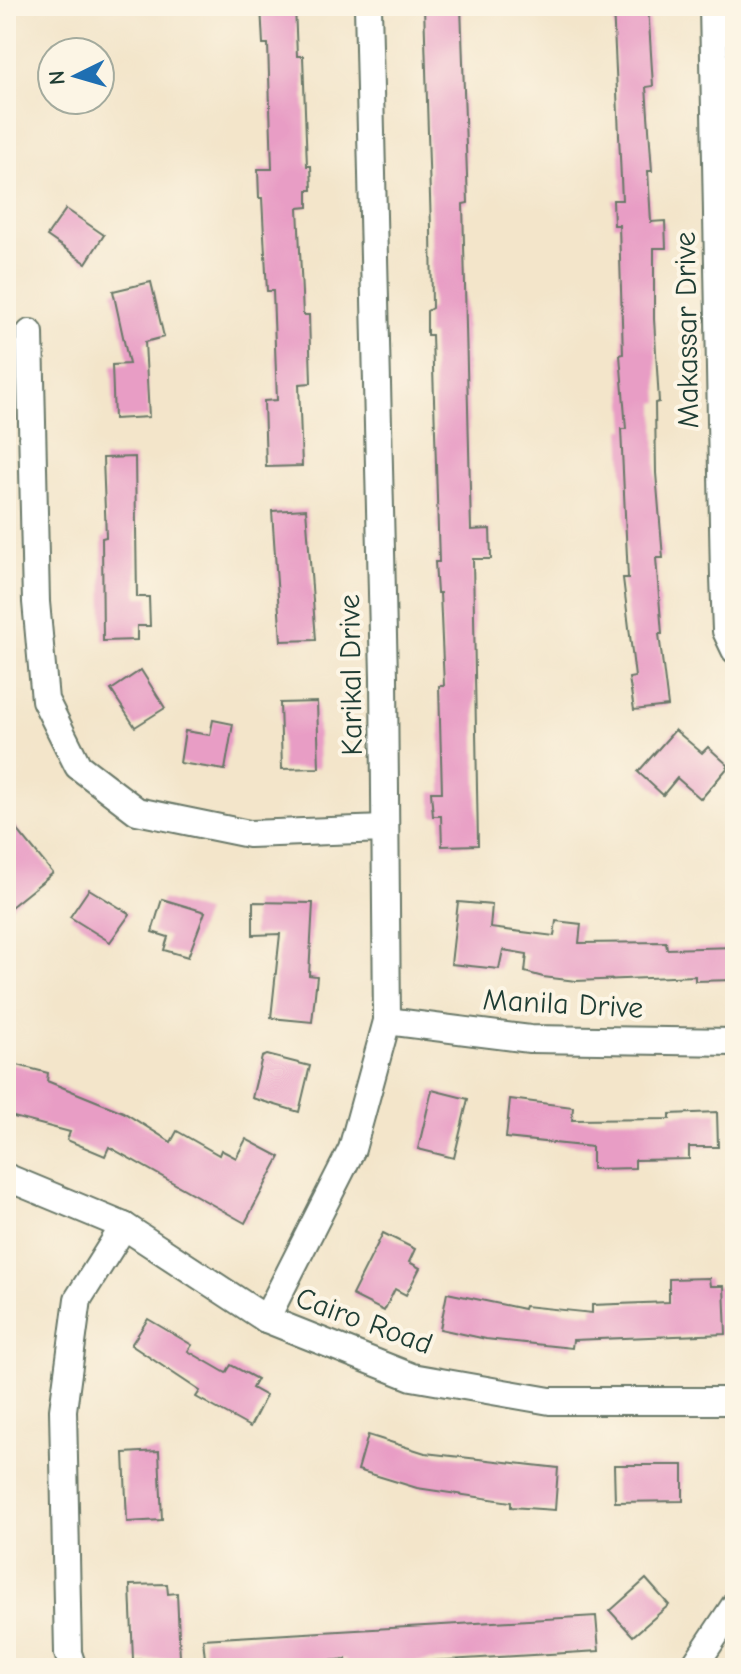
<svg xmlns="http://www.w3.org/2000/svg" width="741" height="1674" font-family="'Comic Neue',sans-serif">
<style>
.building{fill:#e89dc5}
.lines{fill:none;stroke-linecap:round;stroke-linejoin:round}
.street-casing{stroke:#697868;stroke-width:30}
.street{stroke:#fff;stroke-width:26}
.labels{text-anchor:middle;dominant-baseline:central;stroke-width:8;stroke-linejoin:round;paint-order:stroke}
.street-label{font-size:30px;fill:#1f3d34;stroke:#fcf5e5}
</style>
<rect width="100%" height="100%" fill="#fcf5e5"/>
<filter id="ink" filterUnits="userSpaceOnUse"><feTurbulence type="fractalNoise" baseFrequency=".0125" numOctaves="2"/><feDisplacementMap in="SourceGraphic" scale="16" xChannelSelector="R" yChannelSelector="G"/><feConvolveMatrix kernelMatrix="1 2 1 2 8 2 1 2 1" color-interpolation-filters="sRGB"/></filter>
<filter id="wash" filterUnits="userSpaceOnUse"><feTurbulence type="fractalNoise" baseFrequency=".006" numOctaves="4" result="noise"/><feDisplacementMap in="SourceGraphic" scale="32" xChannelSelector="R" yChannelSelector="G"/><feGaussianBlur stdDeviation="1.8" result="paint"/><feColorMatrix in="noise" values="0 0 0 0 0 0 0 0 0 0 0 0 0 0 0 0 0 1.4 0 .05"/><feComposite in="paint" operator="in"/></filter>
<g filter="url(#wash)">
<rect width="100%" height="100%" fill="#f3e5ca"/>
<g id="blocks">
<!-- building -->
<g class="building">
<path d="M 261,6 L 295,6 L 297,56 L 303,56 L 307,166 L 311,166 L 312,190 L 308,190 L 308,207 L 298,208 L 303,315 L 309,315 L 311,383 L 299,384 L 302,466 L 266,467 L 264,401 L 277,400 L 273,291 L 267,291 L 262,198 L 259,198 L 258,169 L 272,169 L 268,44 L 263,44 Z"/>
<path d="M 424,6 L 461,6 L 468,203 L 463,204 L 471,530 L 490,529 L 491,559 L 473,559 L 478,845 L 442,846 L 441,816 L 433,816 L 431,792 L 442,792 L 439,686 L 444,686 L 440,593 L 437,593 L 435,562 L 439,562 L 432,335 L 427,335 L 427,311 L 432,308 L 431,228 Z"/>
<path d="M 613,6 L 648,6 L 653,86 L 646,87 L 652,171 L 648,171 L 651,222 L 665,221 L 666,248 L 654,248 L 654,319 L 659,402 L 655,403 L 656,473 L 663,558 L 656,558 L 662,634 L 659,634 L 668,706 L 634,710 L 629,678 L 635,677 L 623,578 L 628,578 L 621,429 L 626,429 L 620,355 L 623,354 L 619,225 L 614,225 L 613,200 L 622,200 Z"/>
<path d="M 66,209 L 104,235 L 86,263 L 47,236 Z"/>
<path d="M 151,282 L 164,337 L 145,342 L 149,417 L 114,419 L 112,365 L 129,364 L 113,291 Z"/>
<path d="M 135,457 L 137,597 L 149,597 L 150,626 L 137,626 L 137,640 L 103,641 L 102,538 L 106,537 L 103,458 Z"/>
<path d="M 306,509 L 316,640 L 281,641 L 272,511 Z"/>
<path d="M 141,670 L 165,708 L 135,727 L 111,690 Z"/>
<path d="M 317,702 L 319,768 L 282,769 L 280,703 Z"/>
<path d="M 213,720 L 233,724 L 225,770 L 180,763 L 185,731 L 210,735 Z"/>
<path d="M 675,730 L 702,753 L 708,747 L 729,766 L 701,799 L 677,778 L 663,795 L 638,772 Z"/>
<path d="M 6,816 L 53,873 L 6,911 Z"/>
<path d="M 89,889 L 130,914 L 110,942 L 70,917 Z"/>
<path d="M 162,899 L 205,912 L 188,957 L 164,950 L 168,937 L 152,932 Z"/>
<path d="M 253,902 L 313,903 L 309,975 L 317,976 L 312,1022 L 271,1018 L 280,934 L 253,935 Z"/>
<path d="M 458,902 L 492,905 L 490,928 L 554,936 L 556,921 L 581,924 L 579,943 L 666,942 L 667,949 L 735,947 L 735,980 L 695,981 L 695,976 L 576,981 L 543,977 L 525,972 L 527,954 L 503,950 L 499,969 L 451,964 Z"/>
<path d="M 267,1055 L 310,1066 L 299,1112 L 252,1098 L 262,1057 Z"/>
<path d="M 6,1062 L 48,1073 L 47,1081 L 123,1112 L 171,1142 L 177,1131 L 219,1155 L 221,1150 L 236,1158 L 246,1139 L 280,1157 L 245,1223 L 109,1147 L 105,1156 L 67,1140 L 70,1132 L 6,1115 Z"/>
<path d="M 432,1090 L 468,1099 L 454,1158 L 418,1149 Z"/>
<path d="M 510,1099 L 573,1107 L 572,1120 L 670,1119 L 670,1114 L 717,1112 L 718,1147 L 689,1147 L 689,1159 L 635,1160 L 635,1168 L 592,1169 L 592,1147 L 506,1138 Z"/>
<path d="M 383,1233 L 415,1249 L 409,1262 L 420,1268 L 406,1295 L 395,1289 L 384,1311 L 352,1295 Z"/>
<path d="M 709,1278 L 710,1286 L 724,1286 L 726,1334 L 573,1340 L 572,1348 L 486,1339 L 440,1329 L 447,1293 L 524,1309 L 525,1306 L 592,1313 L 592,1305 L 669,1302 L 669,1279 Z"/>
<path d="M 148,1319 L 192,1345 L 188,1351 L 226,1373 L 231,1365 L 257,1379 L 252,1388 L 266,1396 L 250,1427 L 196,1397 L 200,1391 L 131,1345 Z"/>
<path d="M 368,1435 L 425,1453 L 558,1468 L 555,1510 L 511,1507 L 511,1502 L 417,1488 L 358,1470 Z"/>
<path d="M 159,1451 L 162,1520 L 127,1522 L 124,1453 Z"/>
<path d="M 614,1465 L 683,1465 L 683,1501 L 615,1502 Z"/>
<path d="M 646,1579 L 669,1605 L 633,1636 L 610,1611 Z"/>
<path d="M 167,1584 L 168,1594 L 177,1593 L 180,1658 L 133,1660 L 130,1585 Z"/>
<path d="M 596,1616 L 599,1651 L 347,1666 L 346,1659 L 260,1668 L 206,1668 L 203,1639 Z"/>
</g>
</g>
</g>
<g filter="url(#ink)">
<use href="#blocks" fill-opacity="0" stroke="#697868" stroke-width="2"/>
<g class="lines">
<defs>
<g id="street">
<path d="M 713,6 L 724,576 L 726,631 L 735,650"/>
<path d="M 30,333 L 36,602 L 45,700 L 78,766 L 137,811 L 249,834 L 385,829"/>
<path d="M 387,1021 L 530,1039 L 735,1042"/>
<path d="M 6,1177 L 124,1226 L 266,1319 L 412,1377 L 550,1401 L 735,1401"/>
<path d="M 266,1319 L 352,1149 L 387,1021 L 384,677 L 368,6"/>
<path d="M 73,1668 L 68,1653 L 63,1410 L 78,1299 L 124,1226"/>
<path d="M 693,1668 L 735,1605"/>
</g>
</defs>
<!-- street casing -->
<use href="#street" class="street-casing"/>
<!-- street -->
<use href="#street" class="street"/>
</g>
</g>
<g class="labels">
<!-- street labels -->
<g class="street-label">
<text transform="translate(687 330) rotate(-91)">Makassar Drive</text>
<text transform="translate(351 675) rotate(-91)">Karikal Drive</text>
<text transform="translate(563 1004) rotate(3)">Manila Drive</text>
<text transform="translate(364 1321) rotate(20)">Cairo Road</text>
</g>
</g>
<!-- margin -->
<rect width="741" height="1674" fill="none" stroke="#fcf5e5" stroke-width="32"/>
<!-- north arrow -->
<g transform="translate(76 76) rotate(265)"><circle r="38" fill="#fcf5e5" stroke="#a4ab9e" stroke-width="2"/>
<path d="M0-6L14 30L0 20L-14 30Z" fill="#1f6fb2"/>
<text y="-12" font-size="22" font-weight="bold" text-anchor="middle" fill="#1f3d34">N</text>
</g>
</svg>
